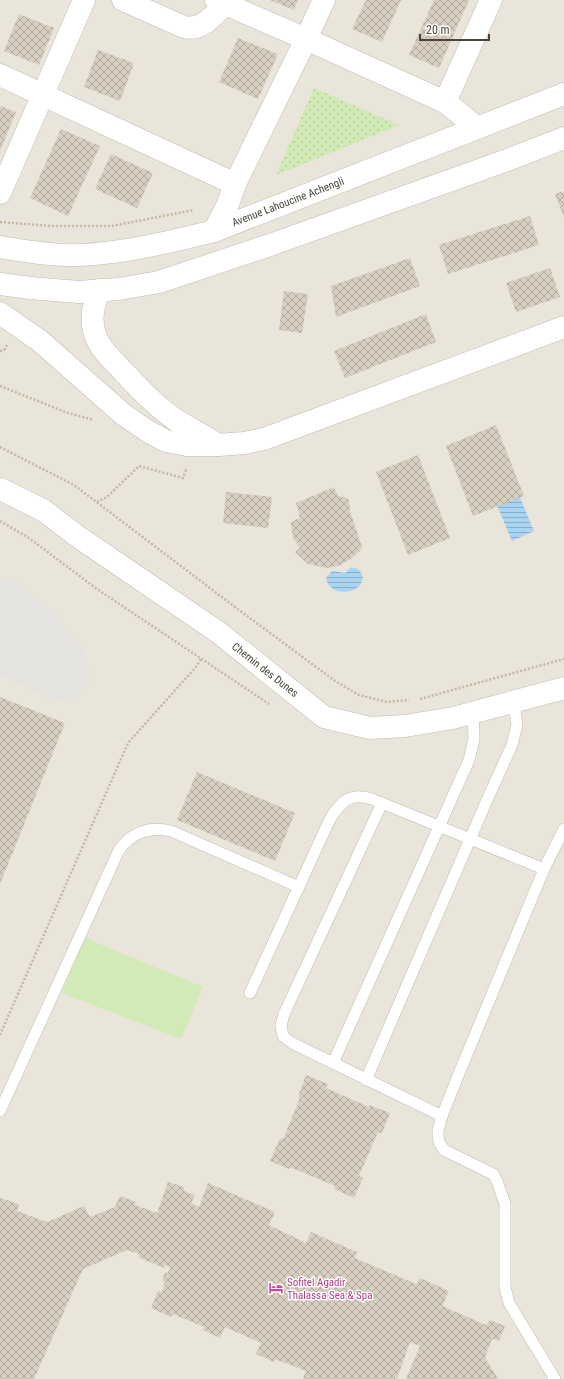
<svg xmlns="http://www.w3.org/2000/svg" width="564" height="1379" font-family="'Roboto Condensed',sans-serif">
<style>
.residential{fill:#eae5da}
.green{fill:#d2eab5}
.garden{fill:url(#garden-dots)}
.parking{fill:#e5e3e0}
.water{fill:url(#water-rules)}
.building{fill:url(#building-cross-hatch)}
.lines{fill:none;stroke-linecap:round;stroke-linejoin:round}
.service-casing{stroke:#c2bbae;stroke-width:12}
.minor-casing{stroke:#c2bbae;stroke-width:23}
.tertiary-casing{stroke:#c2bbae;stroke-width:23}
.path{stroke:#c4b79f;stroke-width:2.5;stroke-dasharray:2 2;stroke-linecap:butt}
.service{stroke:#fff;stroke-width:11}
.minor{stroke:#fff;stroke-width:22}
.tertiary{stroke:#fff;stroke-width:22}
.labels{text-anchor:middle;dominant-baseline:central;stroke-width:3;stroke-linejoin:round;paint-order:stroke}
.street-label{font-size:11px;fill:#4b4439;stroke:#fff}
.hotel-label{font-size:11px;fill:#b23c85;stroke:#fff;text-anchor:start}
</style>
<defs>
<pattern id="garden-dots" width="8" height="8" patternUnits="userSpaceOnUse"><rect width="8" height="8" fill="#d2eab5"/><path d="M2 2h.1M6 6h.1" fill="none" stroke="#b6ca9c" stroke-width="1.8" stroke-linecap="round"/></pattern>
<pattern id="water-rules" width="6" height="5" patternUnits="userSpaceOnUse"><rect width="6" height="5" fill="#a9d4f2"/><path d="M0 2.5h6" fill="none" stroke="#8caec5"/></pattern>
<pattern id="building-cross-hatch" width="8" height="8" patternUnits="userSpaceOnUse"><rect width="8" height="8" fill="#d8cfc1"/><path d="M0 0l8 8M0 8l8-8" fill="none" stroke="#b1aa9e"/></pattern>
</defs>
<rect width="100%" height="100%" fill="#f6f3ec"/>
<!-- residential -->
<rect class="residential" x="0" y="0" width="564" height="1379"/>
<!-- green -->
<path class="green" d="M 85,938 L 203,987 L 181,1039 L 62,993 Z"/>
<!-- garden -->
<path class="garden" d="M 314,88 L 399,125 L 276,175 Z"/>
<!-- parking -->
<path class="parking" d="M 0,576 L 20,585 L 53,612 L 84,652 L 91,677 L 78,697 L 55,700 L 0,675 Z"/>
<!-- water -->
<g class="water">
<path d="M 518,493 L 534,531 L 512,541 L 496,503 Z"/>
<path d="M 350,568 C 358,567 360,570 363,577 C 362,580 361,584 359,586 C 350,596 328,593 326,578 L 332,571 L 345,573 Z"/>
</g>
<!-- building -->
<g class="building">
<path d="M 270,0 L 298,0 L 294,10 Z"/>
<path d="M 366,0 L 401,0 L 382,42 L 352,29 Z"/>
<path d="M 434,0 L 469,0 L 439,68 L 409,55 Z"/>
<path d="M 19,14 L 54,28 L 39,65 L 4,51 Z"/>
<path d="M 238,38 L 278,54 L 258,99 L 219,82 Z"/>
<path d="M 98,50 L 134,63 L 120,101 L 84,87 Z"/>
<path d="M 0,106 L 16,112 L 0,151 Z"/>
<path d="M 61,129 L 100,146 L 68,216 L 30,198 Z"/>
<path d="M 111,154 L 153,173 L 137,208 L 95,189 Z"/>
<path d="M 564,191 L 564,217 L 555,194 Z"/>
<path d="M 530,216 L 539,245 L 448,274 L 439,245 Z"/>
<path d="M 410,258 L 420,286 L 336,317 L 331,286 Z"/>
<path d="M 550,268 L 560,297 L 516,312 L 506,283 Z"/>
<path d="M 284,291 L 308,294 L 302,333 L 279,330 Z"/>
<path d="M 426,314 L 436,342 L 345,378 L 334,351 Z"/>
<path d="M 496,425 L 524,496 L 473,516 L 446,446 Z"/>
<path d="M 418,455 L 450,538 L 408,555 L 376,472 Z"/>
<path d="M 334,487 L 338,496 L 344,497 L 349,500 L 350,511 L 362,547 L 360,551 L 351,559 L 338,566 L 326,568 L 308,564 L 295,552 L 300,548 L 293,538 L 291,522 L 300,518 L 296,503 Z"/>
<path d="M 226,492 L 272,497 L 268,528 L 223,523 Z"/>
<path d="M 0,697 L 65,723 L 0,884 Z"/>
<path d="M 197,772 L 295,813 L 275,861 L 177,820 Z"/>
<path d="M 306,1075 L 328,1084 L 326,1088 L 369,1107 L 369,1105 L 390,1113 L 382,1133 L 378,1132 L 359,1176 L 363,1178 L 354,1198 L 334,1189 L 335,1186 L 290,1167 L 289,1169 L 270,1161 L 280,1138 L 283,1139 L 300,1098 L 298,1097 Z"/>
<path d="M 168,1182 L 184,1187 L 184,1191 L 195,1195 L 191,1203 L 199,1207 L 208,1183 L 275,1212 L 269,1225 L 306,1243 L 311,1232 L 357,1252 L 355,1258 L 416,1284 L 420,1278 L 449,1291 L 442,1306 L 486,1325 L 490,1320 L 505,1326 L 499,1341 L 492,1339 L 485,1357 L 498,1379 L 406,1379 L 420,1346 L 410,1342 L 397,1379 L 303,1379 L 306,1371 L 275,1359 L 274,1362 L 256,1354 L 261,1343 L 225,1327 L 220,1338 L 203,1330 L 204,1327 L 173,1314 L 171,1317 L 151,1308 L 158,1291 L 162,1292 L 165,1282 L 162,1281 L 165,1272 L 168,1273 L 170,1267 L 165,1265 L 164,1268 L 138,1257 L 139,1254 L 127,1250 L 83,1269 L 34,1379 L 0,1379 L 0,1198 L 19,1204 L 17,1211 L 47,1222 L 84,1206 L 90,1217 L 115,1207 L 120,1196 L 136,1202 L 135,1205 L 157,1213 Z"/>
</g>
<g class="lines">
<defs>
<g id="service">
<path d="M 382,803 L 284,1014 L 281,1026 L 283,1036 L 292,1043 L 442,1116"/>
<path d="M 250,993 L 330,819 C 341,801 351,792 372,799 L 544,869"/>
<path d="M 333,1063 L 469,760 L 474,739 L 473,713"/>
<path d="M 366,1080 L 487,800 L 512,745 L 517,725 L 514,702"/>
<path d="M 0,1111 L 119,850 C 132,832 149,826 171,831 L 299,887"/>
<path d="M 555,1379 L 509,1303 L 505,1287 L 505,1204 L 497,1181 L 493,1174 L 444,1150 L 439,1142 L 438,1136 L 438,1130 L 442,1116 L 460,1071 L 544,869 L 564,829"/>
</g>
<g id="minor">
<path d="M 123,0 L 184,27 C 202,31 213,16 225,4"/>
<path d="M 216,0 L 306,39 L 445,102 L 459,113 L 477,128"/>
<path d="M 0,75 L 235,184"/>
<path d="M 445,102 L 491,0"/>
<path d="M 0,193 L 84,0"/>
<path d="M 214,231 L 228,204 L 235,184 L 306,39 L 324,0"/>
<path d="M 100,290 C 93,304 90,319 95,334 C 99,348 111,358 120,368 C 138,387 155,406 176,420 C 190,429 205,436 218,445"/>
<path d="M 0,313 L 40,341 L 124,415 L 149,432 L 166,441 L 187,445 L 218,445 L 244,443 L 264,439 L 564,327"/>
<path d="M 0,489 L 43,510 L 77,536 L 218,632 L 324,717 L 370,728 L 405,726 L 453,718 L 564,688"/>
</g>
<g id="tertiary">
<path d="M 0,247 C 26,251 53,256 79,255 C 125,253 169,242 214,231 L 564,94"/>
<path d="M 0,284 L 30,288 L 79,292 L 119,289 L 159,282 L 270,245 L 510,159 L 564,138"/>
</g>
</defs>
<!-- service casing -->
<use href="#service" class="service-casing"/>
<!-- minor casing -->
<use href="#minor" class="minor-casing"/>
<!-- tertiary casing -->
<use href="#tertiary" class="tertiary-casing"/>
<!-- path -->
<g class="path">
<path d="M 0,222 L 51,226 L 112,226 L 194,210"/>
<path d="M 0,351 L 4,350 L 7,345"/>
<path d="M 0,386 L 68,413 L 94,420"/>
<path d="M 0,447 L 74,485 L 235,607 L 335,681 L 359,695 L 387,702 L 409,700"/>
<path d="M 97,502 L 107,497 L 139,466 L 183,478 L 186,470 L 184,469"/>
<path d="M 0,521 L 29,538 L 97,589 L 269,704"/>
<path d="M 420,699 L 564,659"/>
<path d="M 0,1035 L 128,743 L 196,667 L 201,659"/>
</g>
<!-- service -->
<use href="#service" class="service"/>
<!-- minor -->
<use href="#minor" class="minor"/>
<!-- tertiary -->
<use href="#tertiary" class="tertiary"/>
</g>
<!-- icons -->
<defs>
<symbol id="hotel-bare" viewBox="-9 -9 18 18"><path d="M-6-4.5h1.5V1H6V5H4.5V3h-9V5H-6ZM-4 0a1.8 1.8 0 1 1 3.6 0ZM.5 0V-2.5h3Q6-2.5 6 0Z" fill="#d1479c" stroke="#fff" stroke-width="2.5" paint-order="stroke"/></symbol>
</defs>
<g fill-rule="evenodd">
<use href="#hotel-bare" x="266" y="1278" width="20" height="20"/>
</g>
<g class="labels">
<!-- street labels -->
<g class="street-label">
<text transform="translate(288 202) rotate(-21)">Avenue Lahoucine Achengli</text>
<text transform="translate(265 670) rotate(38)">Chemin des Dunes</text>
</g>
<!-- hotel labels -->
<g class="hotel-label">
<text x="287" y="1282">Sofitel Agadir<tspan x="287" dy="13">Thalassa Sea &amp; Spa</tspan></text>
</g>
</g>
<!-- scale -->
<path d="M420 34v6h69v-6" fill="none" stroke="#4b4439" stroke-width="2"/>
<text x="426" y="34" font-size="12" fill="#4b4439" stroke="#ffffff" stroke-width="3" paint-order="stroke">20 m</text>
</svg>
